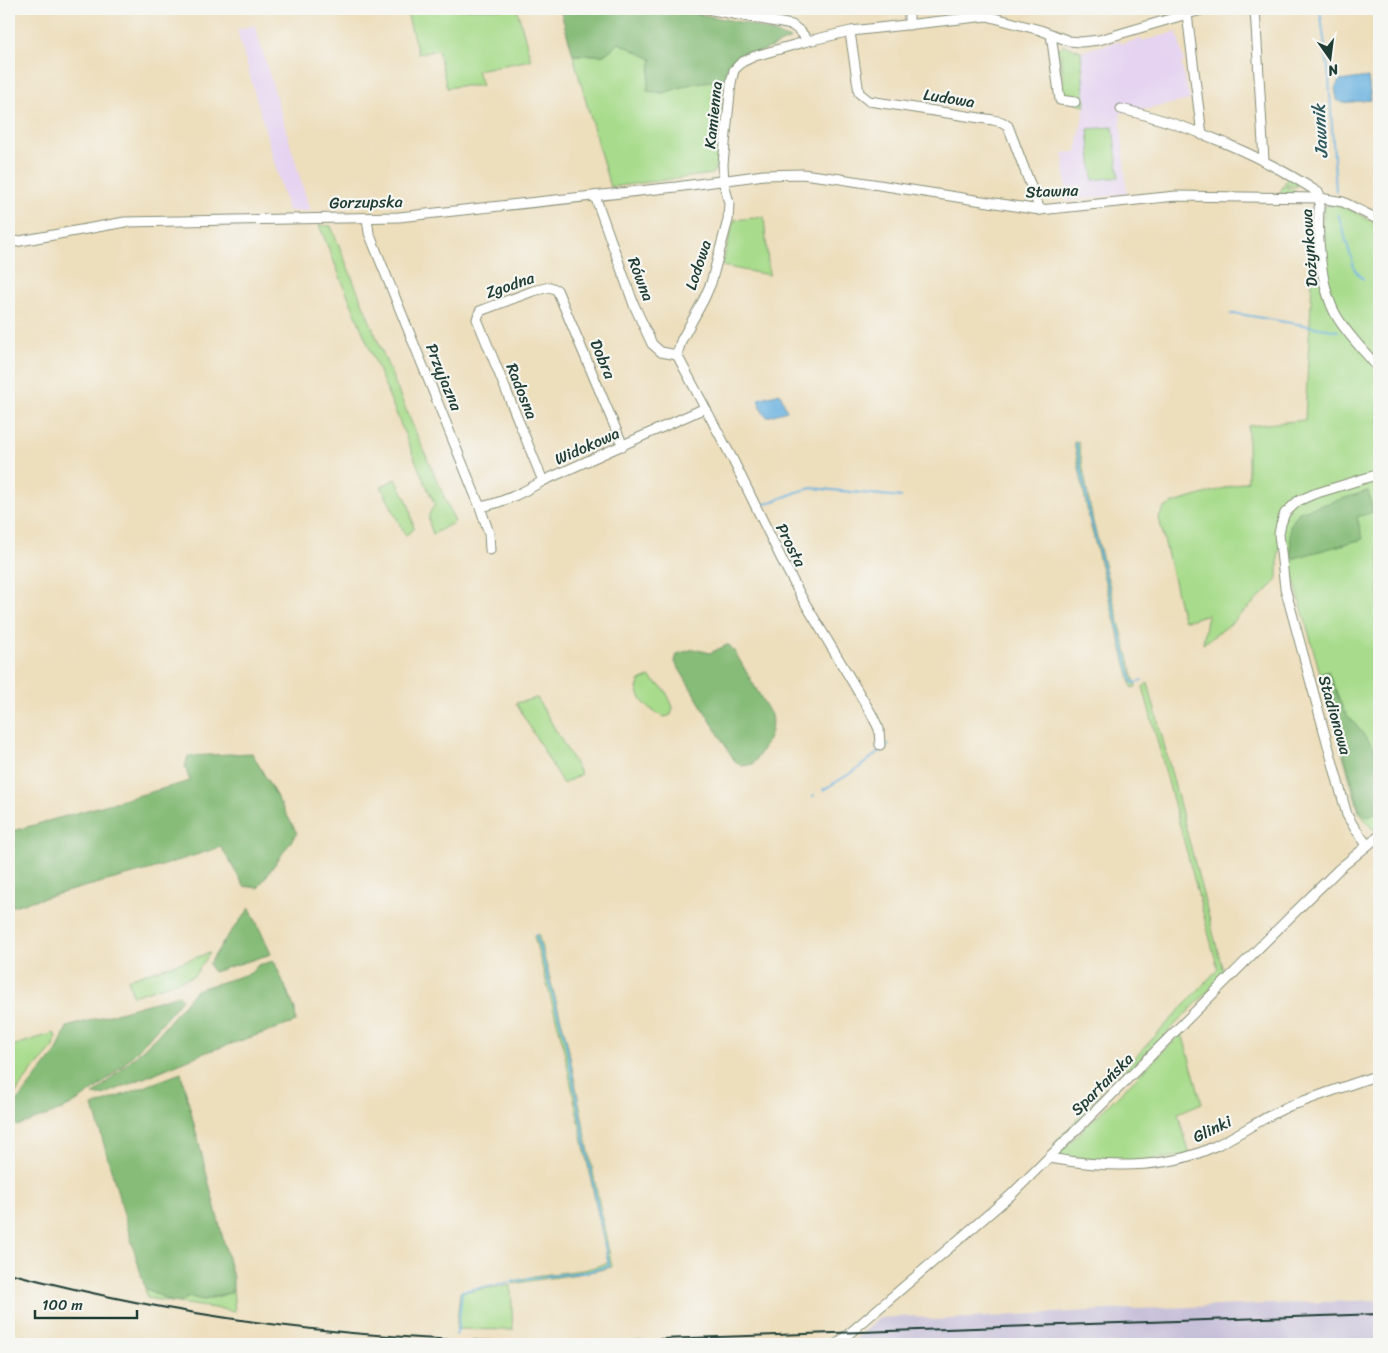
<svg xmlns="http://www.w3.org/2000/svg" width="1388" height="1353" font-family="Sriracha,sans-serif">
<style>
.built{fill:#e5d3f1}
.industrial{fill:#c7c0d9}
.green{fill:#a8dc8c;stroke:#648c60}
.forest{fill:#86bc78;stroke:#527c56}
.water{fill:#67b1df;stroke:#43778a}
.lines{fill:none;stroke-linecap:round;stroke-linejoin:round}
.stream{stroke:#67b1df;stroke-width:2}
.minor-casing{stroke:#868e78;stroke-width:11}
.minor{stroke:#fff;stroke-width:9}
.rail{stroke:#1f3d34;stroke-width:2}
.labels{text-anchor:middle;dominant-baseline:central;stroke-width:4.5;stroke-linejoin:round;paint-order:stroke}
.street-label{font-size:16px;fill:#1f3d34;stroke:#f6f6f2}
.water-label{font-size:18px;font-style:italic;fill:#315a5f;stroke:#f6f6f2}
</style>
<rect width="100%" height="100%" fill="#f6f6f2"/>
<filter id="ink" filterUnits="userSpaceOnUse"><feTurbulence type="fractalNoise" baseFrequency=".02" numOctaves="2"/><feDisplacementMap in="SourceGraphic" scale="10" xChannelSelector="R" yChannelSelector="G"/><feConvolveMatrix kernelMatrix="1 2 1 2 8 2 1 2 1" color-interpolation-filters="sRGB"/></filter>
<filter id="wash" filterUnits="userSpaceOnUse"><feTurbulence type="fractalNoise" baseFrequency=".0096" numOctaves="4" result="noise"/><feDisplacementMap in="SourceGraphic" scale="20" xChannelSelector="R" yChannelSelector="G"/><feGaussianBlur stdDeviation="1.12" result="paint"/><feColorMatrix in="noise" values="0 0 0 0 0 0 0 0 0 0 0 0 0 0 0 0 0 1.4 0 .05"/><feComposite in="paint" operator="in"/></filter>
<g filter="url(#wash)">
<rect width="100%" height="100%" fill="#eddebc"/>
<!-- built -->
<g class="built">
<path d="M 255,25 L 310,211 L 288,211 L 237,30 Z"/>
<path d="M 1177,32 L 1184,62 L 1181,63 L 1190,100 L 1143,110 L 1120,113 L 1127,194 L 1067,201 L 1063,153 L 1076,152 L 1085,106 L 1081,51 L 1120,41 L 1121,44 L 1141,39 L 1142,41 Z"/>
</g>
<!-- industrial -->
<path class="industrial" d="M 1379,1300 L 1379,1344 L 850,1344 L 879,1318 L 915,1316 L 933,1320 L 1106,1310 Z"/>
<!-- green -->
<g class="green">
<path d="M 406,9 L 517,9 L 531,60 L 477,70 L 482,86 L 459,86 L 447,88 L 438,50 L 418,54 Z"/>
<path d="M 619,43 L 652,59 L 647,91 L 663,93 L 691,84 L 724,79 L 718,164 L 712,174 L 610,187 L 573,55 L 604,55 Z"/>
<path d="M 1064,45 L 1081,51 L 1085,106 C 1070,104 1064,96 1059,83 L 1064,82 L 1063,73 L 1058,73 L 1058,69 L 1063,69 L 1063,66 L 1057,66 L 1057,63 L 1062,63 L 1062,60 L 1057,61 L 1056,57 L 1062,57 L 1062,54 L 1056,54 L 1056,50 Z"/>
<path d="M 1113,127 L 1119,177 L 1093,180 L 1088,129 Z"/>
<path d="M 1288,177 L 1297,183 L 1296,187 L 1287,185 L 1286,187 L 1295,190 L 1294,194 L 1279,194 Z"/>
<path d="M 1339,204 L 1379,225 L 1379,826 L 1373,830 L 1359,812 L 1283,541 L 1278,553 L 1278,575 L 1274,584 L 1228,626 L 1203,644 L 1208,614 L 1189,620 L 1184,620 L 1182,615 L 1159,518 L 1164,508 L 1171,504 L 1248,481 L 1248,426 L 1305,420 L 1313,262 L 1318,262 L 1324,206 Z"/>
<path d="M 764,217 L 769,275 L 722,266 L 734,220 Z"/>
<path d="M 319,225 L 331,226 L 406,410 L 455,522 L 433,534 C 428,521 426,515 435,505 L 421,474 Z"/>
<path d="M 1078,441 L 1093,522 L 1136,687 L 1132,688 L 1089,519 L 1074,442 Z"/>
<path d="M 396,479 L 409,505 L 414,529 L 406,535 L 403,531 L 382,488 L 382,486 Z"/>
<path d="M 649,677 L 665,690 L 673,707 L 671,715 L 665,717 C 651,710 641,705 637,688 L 640,681 Z"/>
<path d="M 1148,683 L 1224,975 L 1058,1144 L 1053,1145 L 1218,969 L 1143,687 Z"/>
<path d="M 537,698 L 581,774 L 563,784 L 516,703 Z"/>
<path d="M 538,934 L 567,1042 L 612,1267 C 579,1276 546,1277 514,1284 L 511,1282 L 534,1276 L 584,1270 L 608,1263 L 562,1040 L 534,936 Z"/>
<path d="M 210,953 L 194,976 L 133,996 L 128,979 Z"/>
<path d="M 54,1033 L 56,1036 L 54,1047 L 30,1073 L 9,1102 L 9,1050 L 12,1046 Z"/>
<path d="M 1182,1033 L 1202,1103 L 1178,1113 L 1190,1155 L 1132,1162 L 1058,1157 L 1058,1154 Z"/>
<path d="M 511,1285 L 513,1330 L 456,1329 L 460,1292 Z"/>
<path d="M 145,1288 L 172,1302 L 147,1298 Z"/>
<path d="M 233,1289 L 235,1311 L 179,1303 C 191,1294 191,1298 204,1300 C 213,1297 228,1296 233,1289 Z"/>
</g>
<!-- forest -->
<g class="forest">
<path d="M 560,9 L 672,9 L 745,23 L 791,39 L 731,64 L 724,79 L 691,84 L 663,93 L 647,91 L 652,59 L 619,43 L 604,55 L 573,55 Z"/>
<path d="M 1368,491 L 1373,512 L 1357,517 L 1363,539 L 1291,559 L 1290,526 L 1299,512 Z"/>
<path d="M 727,645 L 729,645 L 736,654 L 771,715 C 775,734 763,749 753,764 L 742,766 L 734,760 L 675,662 L 677,654 L 694,649 L 710,653 Z"/>
<path d="M 1328,671 L 1344,711 L 1373,746 L 1379,759 L 1379,811 L 1366,817 L 1360,811 L 1322,673 Z"/>
<path d="M 252,753 L 297,833 L 258,888 L 244,886 L 221,847 L 152,869 L 9,907 L 9,832 L 190,781 L 185,767 L 188,756 Z"/>
<path d="M 250,908 L 271,954 L 213,972 L 209,964 L 226,938 Z"/>
<path d="M 274,961 L 295,1009 L 296,1022 L 201,1054 L 103,1095 L 93,1095 L 156,1037 L 196,990 L 251,973 L 258,965 Z"/>
<path d="M 179,995 L 182,999 C 151,1036 114,1081 71,1105 C 55,1114 35,1119 17,1126 L 10,1120 L 9,1111 L 57,1051 L 67,1027 Z"/>
<path d="M 181,1073 L 233,1278 L 233,1289 L 230,1293 L 215,1296 L 204,1300 C 191,1298 191,1294 179,1303 L 172,1302 L 145,1288 L 93,1106 Z"/>
</g>
<!-- water -->
<g class="water">
<path d="M 1368,77 L 1371,100 L 1342,103 L 1337,100 L 1335,88 L 1339,81 Z"/>
<path d="M 780,393 L 787,411 L 767,417 L 763,412 L 758,399 Z"/>
</g>
<g class="lines">
<!-- stream -->
<g class="stream">
<path d="M 1320,9 L 1329,77 L 1336,192"/>
<path d="M 1338,214 L 1355,270 L 1363,279"/>
<path d="M 1231,314 L 1239,314 L 1338,331"/>
<path d="M 1376,337 L 1379,335"/>
<path d="M 1076,443 L 1091,520 L 1132,681 L 1134,683 L 1142,681"/>
<path d="M 760,506 L 800,491 L 812,488 L 901,497"/>
<path d="M 823,790 L 856,770 L 889,744"/>
<path d="M 813,796 L 814,795"/>
<path d="M 456,1335 L 458,1330 L 462,1291 L 539,1277 L 586,1272 L 609,1266 L 609,1265 L 565,1039 L 536,935"/>
</g>
</g>
</g>
<g filter="url(#ink)">
<g class="lines">
<defs>
<g id="minor">
<path d="M 707,9 L 792,25 L 801,32 L 808,41"/>
<path d="M 1255,9 L 1264,161"/>
<path d="M 1187,14 L 1206,9"/>
<path d="M 909,25 L 909,9"/>
<path d="M 850,32 L 859,93 L 869,101 L 993,120 L 1002,122 L 1008,126 L 1040,210"/>
<path d="M 1051,34 L 1060,100 L 1075,102"/>
<path d="M 1121,109 C 1188,124 1261,155 1319,193 L 1320,198"/>
<path d="M 595,196 L 634,305 L 652,344 L 661,352 L 677,355"/>
<path d="M 1320,198 C 1316,230 1320,287 1336,315 C 1347,335 1365,351 1379,369"/>
<path d="M 367,218 L 369,233 L 480,507 L 489,533 L 490,550"/>
<path d="M 9,243 L 125,222 L 399,217 L 676,187 L 764,175 L 802,174 L 834,178 L 1040,210 L 1176,196 L 1320,198 L 1343,202 L 1379,220"/>
<path d="M 677,355 L 681,341 L 704,299 L 711,283 L 728,220 L 729,203 L 724,184 L 723,164 L 731,83 L 734,70 L 742,62 L 755,56 L 808,41 L 851,31 L 987,16 L 1040,30 L 1069,41 L 1081,42 L 1099,40 L 1187,14 L 1202,135"/>
<path d="M 677,355 L 733,460 L 782,560 L 802,598 L 871,713 L 879,729 L 880,745"/>
<path d="M 543,481 L 477,319 L 480,311 L 533,291 L 550,287 L 557,290 L 623,446"/>
<path d="M 480,507 C 503,503 523,492 543,481 L 705,408"/>
<path d="M 1367,845 L 1354,827 L 1347,815 L 1285,588 L 1279,534 L 1281,524 L 1285,513 L 1298,501 L 1314,494 L 1379,474"/>
<path d="M 1049,1158 C 1102,1167 1163,1171 1213,1147 C 1237,1136 1259,1120 1283,1109 C 1289,1105 1297,1104 1304,1101 C 1329,1092 1354,1083 1379,1075"/>
<path d="M 837,1344 L 1011,1195 L 1292,915 L 1339,869 L 1379,836"/>
</g>
</defs>
<!-- minor casing -->
<use href="#minor" class="minor-casing"/>
<!-- minor -->
<use href="#minor" class="minor"/>
<!-- rail -->
<path class="rail" d="M 9,1273 C 203,1324 401,1346 602,1341 L 1379,1314"/>
</g>
</g>
<g class="labels">
<!-- street labels -->
<g class="street-label">
<text transform="translate(949 98) rotate(9)">Ludowa</text>
<text transform="translate(713 115) rotate(-84)">Kamienna</text>
<text transform="translate(1052 191) rotate(-2)">Stawna</text>
<text transform="translate(366 202) rotate(-1)">Gorzupska</text>
<text transform="translate(1309 248) rotate(-94)">Dożynkowa</text>
<text transform="translate(698 265) rotate(-72)">Lodowa</text>
<text transform="translate(641 279) rotate(69)">Równa</text>
<text transform="translate(510 285) rotate(-19)">Zgodna</text>
<text transform="translate(603 359) rotate(67)">Dobra</text>
<text transform="translate(444 377) rotate(68)">Przyjazna</text>
<text transform="translate(522 391) rotate(68)">Radosna</text>
<text transform="translate(587 446) rotate(-24)">Widokowa</text>
<text transform="translate(791 545) rotate(63)">Prosta</text>
<text transform="translate(1335 715) rotate(74)">Stadionowa</text>
<text transform="translate(1102 1084) rotate(-45)">Spartańska</text>
<text transform="translate(1212 1129) rotate(-26)">Glinki</text>
</g>
<!-- water labels -->
<g class="water-label">
<text transform="translate(1320 131) rotate(-93)">Jawnik</text>
</g>
</g>
<!-- margin -->
<rect width="1388" height="1353" fill="none" stroke="#f6f6f2" stroke-width="30"/>
<!-- north arrow -->
<g transform="translate(1330 58) rotate(166)" stroke="#f6f6f2" stroke-width="4" paint-order="stroke">
<path d="M0-4L9 19L0 12L-9 19Z" fill="#1f3d34"/>
<text y="-8" font-size="14" font-weight="bold" text-anchor="middle" fill="#1f3d34">N</text>
</g>
<!-- scale -->
<path d="M35 1310v8h102v-8" fill="none" stroke="#1f3d34" stroke-width="2.5"/>
<text x="42" y="1310" font-size="15" fill="#1f3d34" stroke="#f6f6f2" stroke-width="4" paint-order="stroke">100 m</text>
</svg>
